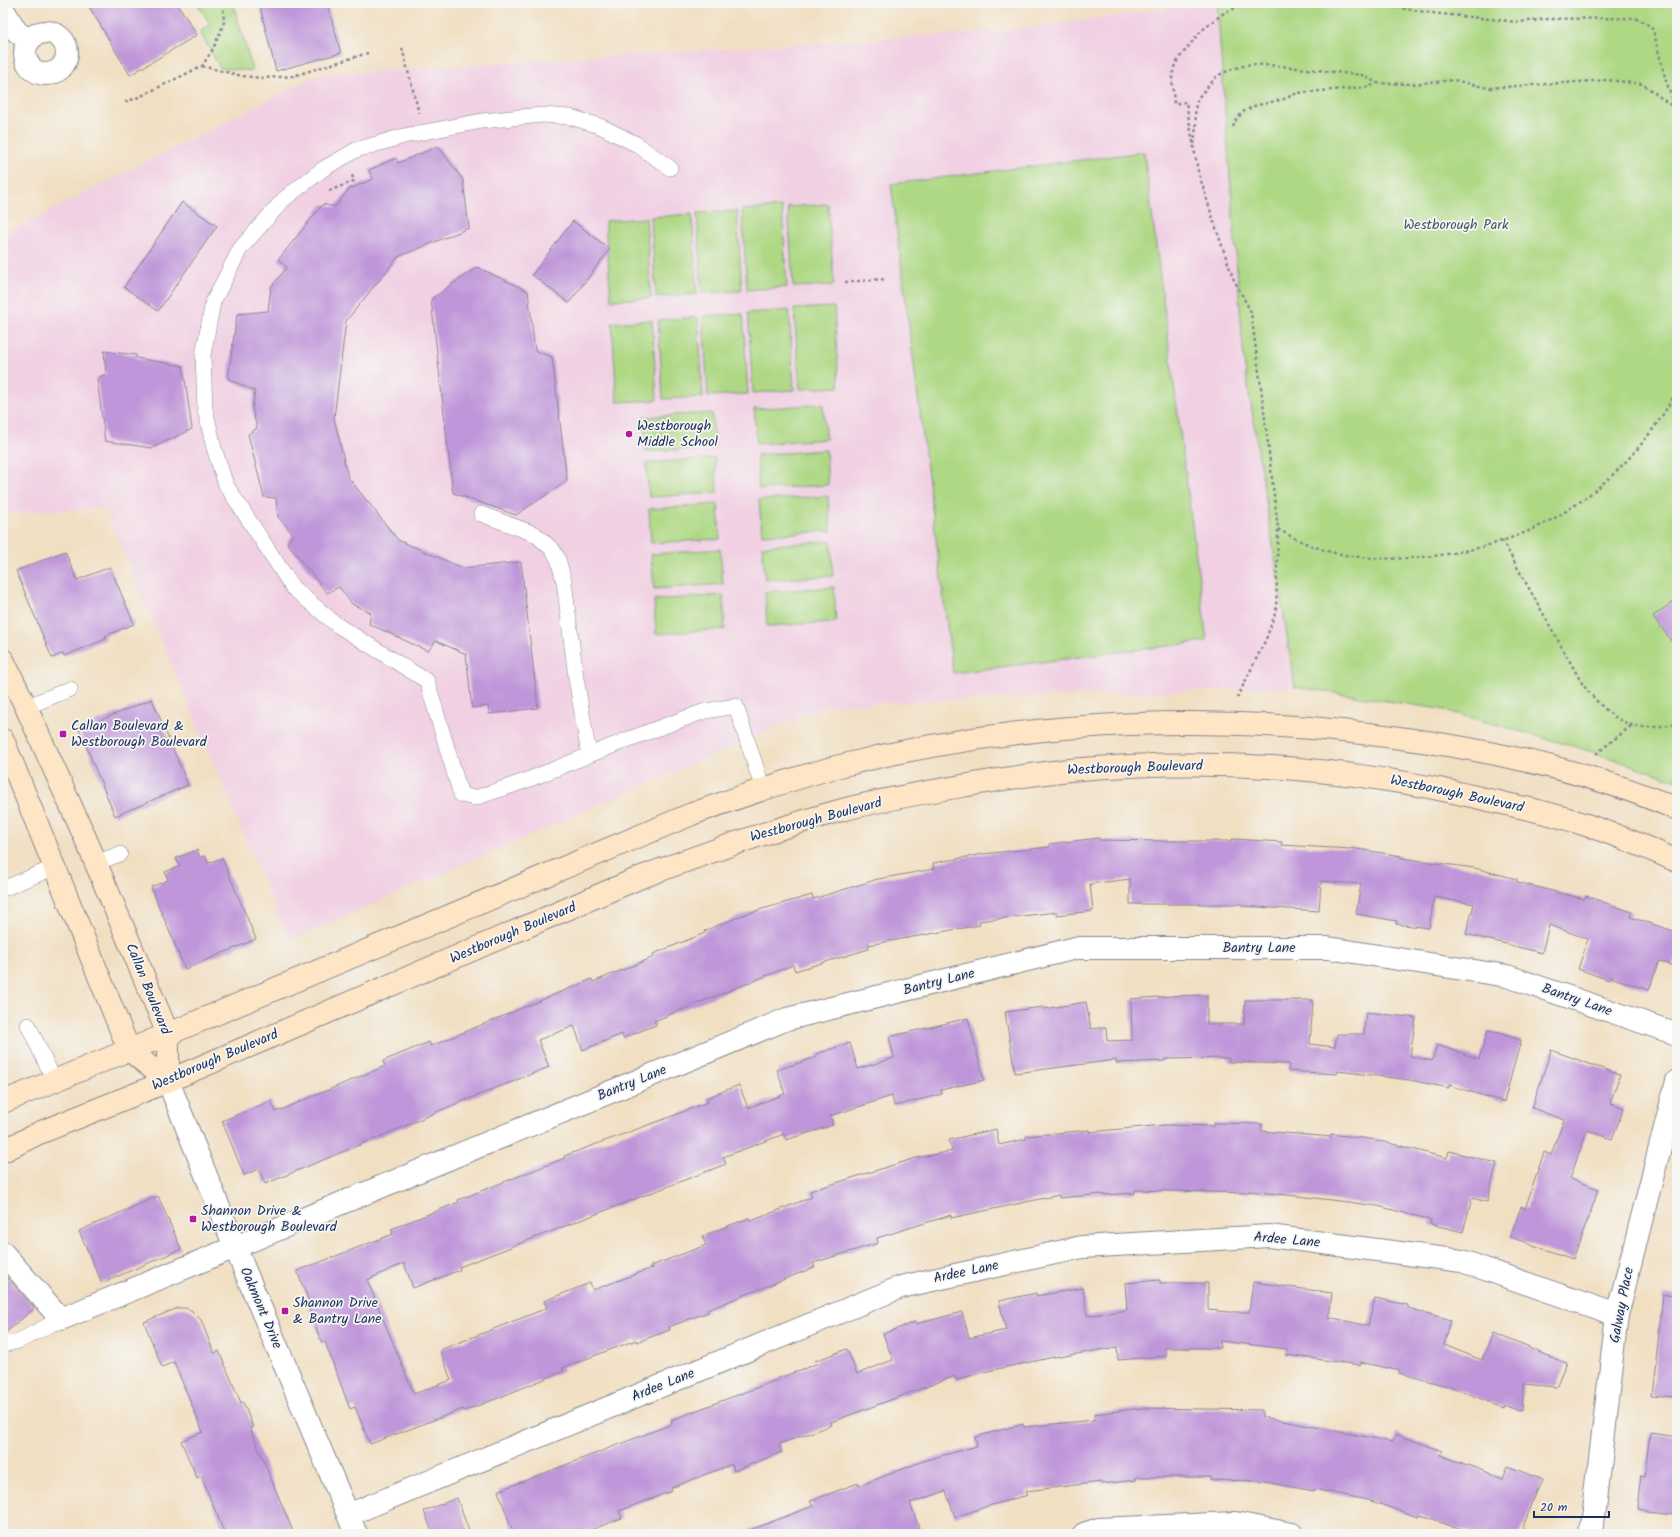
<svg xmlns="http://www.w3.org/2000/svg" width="1680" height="1537" font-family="Kalam,sans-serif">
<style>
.built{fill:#f1d0e3}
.green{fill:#aed884;stroke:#648471}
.building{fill:#bf96d9}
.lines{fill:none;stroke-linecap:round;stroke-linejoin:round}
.lane-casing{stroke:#868790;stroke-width:16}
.street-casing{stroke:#868790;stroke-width:24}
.secondary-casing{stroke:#868790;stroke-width:24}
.path{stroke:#868790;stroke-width:2.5;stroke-dasharray:3 3;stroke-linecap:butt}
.lane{stroke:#fff;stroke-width:15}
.street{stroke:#fff;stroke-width:22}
.secondary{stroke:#fee5c5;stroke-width:22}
.poi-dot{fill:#b5179e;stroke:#f6f6f2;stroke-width:1.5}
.labels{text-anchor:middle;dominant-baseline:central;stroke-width:3.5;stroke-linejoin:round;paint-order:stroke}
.park-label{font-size:14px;fill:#405968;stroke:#f6f6f2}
.poi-label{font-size:14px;fill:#1b2f5e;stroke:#f6f6f2;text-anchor:start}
.street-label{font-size:14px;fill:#1b2f5e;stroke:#f6f6f2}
</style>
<rect width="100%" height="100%" fill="#f6f6f2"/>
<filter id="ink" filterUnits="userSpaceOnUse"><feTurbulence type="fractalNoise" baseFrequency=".025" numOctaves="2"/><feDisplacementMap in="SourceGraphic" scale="8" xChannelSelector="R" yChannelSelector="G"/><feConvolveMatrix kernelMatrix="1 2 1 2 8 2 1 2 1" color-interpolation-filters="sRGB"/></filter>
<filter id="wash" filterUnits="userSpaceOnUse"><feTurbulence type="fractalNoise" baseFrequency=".012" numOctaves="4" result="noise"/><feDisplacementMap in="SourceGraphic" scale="16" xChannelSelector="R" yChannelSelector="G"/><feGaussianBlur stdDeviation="0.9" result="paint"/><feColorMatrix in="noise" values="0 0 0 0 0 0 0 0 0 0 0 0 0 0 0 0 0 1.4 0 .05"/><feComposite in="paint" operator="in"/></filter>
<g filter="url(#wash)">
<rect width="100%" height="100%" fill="#f1dfc2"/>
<!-- built -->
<path class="built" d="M 1212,3 L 1217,3 L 1244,361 L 1295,687 L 827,705 L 289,941 L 105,508 L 3,513 L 3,235 L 317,75 L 1003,31 Z"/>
<!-- green -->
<g class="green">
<path d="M 197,3 L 233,3 L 253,71 L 220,68 L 200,32 L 210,24 Z"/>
<path d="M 1217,3 L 1677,3 L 1677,781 L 1590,751 L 1440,709 L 1295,687 L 1244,361 Z"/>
<path d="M 1144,152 L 1207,641 L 953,673 L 891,184 Z"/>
<path d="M 828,204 L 834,285 L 793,287 L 788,207 Z"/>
<path d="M 782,207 L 787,287 L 747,290 L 742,210 Z"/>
<path d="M 737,211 L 742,291 L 702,293 L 697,213 Z"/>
<path d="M 692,214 L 697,294 L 656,297 L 651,217 Z"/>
<path d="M 646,218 L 651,298 L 611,300 L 605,221 Z"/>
<path d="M 834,307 L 839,387 L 800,389 L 794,309 Z"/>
<path d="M 789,310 L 794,390 L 753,393 L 748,313 Z"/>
<path d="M 743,314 L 748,394 L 708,396 L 703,316 Z"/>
<path d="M 698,317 L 703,397 L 663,399 L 658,320 Z"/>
<path d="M 652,320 L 657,400 L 617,402 L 612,323 Z"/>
<path d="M 823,404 L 826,439 L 757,444 L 754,409 Z"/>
<path d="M 712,413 L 715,447 L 646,452 L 644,417 Z"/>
<path d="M 826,450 L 828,485 L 759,489 L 757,455 Z"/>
<path d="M 715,458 L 717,493 L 649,497 L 646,463 Z"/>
<path d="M 828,496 L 831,531 L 762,535 L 759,500 Z"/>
<path d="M 718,504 L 720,539 L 651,543 L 649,509 Z"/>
<path d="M 831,541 L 833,576 L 765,580 L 762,546 Z"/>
<path d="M 720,549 L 723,584 L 654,589 L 651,554 Z"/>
<path d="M 834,587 L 836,622 L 767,626 L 765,592 Z"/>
<path d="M 723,595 L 725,629 L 656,634 L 654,600 Z"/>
</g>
<g id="blocks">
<!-- building -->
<g class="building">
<path d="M 87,3 L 177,3 L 197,35 L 130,75 Z"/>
<path d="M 259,3 L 327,3 L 341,53 L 276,71 Z"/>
<path d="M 438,146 L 463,180 L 469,228 L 398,257 L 346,321 L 334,418 L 348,477 L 398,540 L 463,568 L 521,562 L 538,708 L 489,714 L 488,706 L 472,708 L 466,654 L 436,641 L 428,651 L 369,624 L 371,613 L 352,604 L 339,587 L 327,593 L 287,543 L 293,534 L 278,517 L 276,498 L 264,497 L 248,434 L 257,428 L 252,409 L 255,391 L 228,379 L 237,314 L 268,311 L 271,287 L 287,267 L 278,260 L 323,204 L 335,207 L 349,189 L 373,179 L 369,170 L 396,158 L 398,163 Z"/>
<path d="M 182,202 L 217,226 L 158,311 L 124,287 Z"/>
<path d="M 573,221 L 610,249 L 569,303 L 532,275 Z"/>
<path d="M 477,267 L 528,291 L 535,351 L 552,357 L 567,481 L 516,515 L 453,493 L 431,299 Z"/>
<path d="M 104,351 L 136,355 L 136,358 L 183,366 L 192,429 L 152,448 L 105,441 L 97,378 L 106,374 Z"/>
<path d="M 65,551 L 77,580 L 110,567 L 134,624 L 105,636 L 106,639 L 64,656 L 63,653 L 52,658 L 16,571 Z"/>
<path d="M 1677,599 L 1677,649 L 1653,616 Z"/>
<path d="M 152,699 L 188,785 L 115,816 L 79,729 Z"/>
<path d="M 1099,838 L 1099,840 L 1163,841 L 1232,841 L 1232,839 L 1282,842 L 1281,845 L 1350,849 L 1351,848 L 1401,856 L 1401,858 L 1474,868 L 1517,879 L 1517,882 L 1584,899 L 1586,896 L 1632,912 L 1630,917 L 1677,932 L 1677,953 L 1673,966 L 1659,961 L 1649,990 L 1610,977 L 1609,980 L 1578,969 L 1588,939 L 1549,925 L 1542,953 L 1466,934 L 1474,904 L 1434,897 L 1429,928 L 1396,924 L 1397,921 L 1356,914 L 1361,884 L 1321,881 L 1319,911 L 1242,906 L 1242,904 L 1130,904 L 1130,879 L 1090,884 L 1093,911 L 1057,915 L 1057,912 L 979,921 L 980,925 L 868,945 L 869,949 L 795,971 L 793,965 L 654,1021 L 656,1025 L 623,1038 L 622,1034 L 583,1050 L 574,1026 L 538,1040 L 549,1067 L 441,1110 L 403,1127 L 265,1184 L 259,1169 L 244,1175 L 222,1121 L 271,1101 L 276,1112 L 385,1066 L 383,1061 L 429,1042 L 431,1046 L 592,979 L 593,982 L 654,957 L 653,954 L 705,933 L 704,931 L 748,913 L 812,895 L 813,899 L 878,879 L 934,869 L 933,863 L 983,854 L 1050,847 L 1049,844 Z"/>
<path d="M 197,850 L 200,857 L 205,856 L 208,863 L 222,858 L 256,939 L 185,969 L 151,887 L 168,880 L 165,872 L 180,866 L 176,858 Z"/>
<path d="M 1207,995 L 1207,1024 L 1244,1024 L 1245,1000 L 1313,1000 L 1310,1044 L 1335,1047 L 1337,1034 L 1364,1034 L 1366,1012 L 1416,1018 L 1410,1056 L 1432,1061 L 1437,1045 L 1479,1059 L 1488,1030 L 1521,1040 L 1504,1102 L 1449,1085 L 1449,1088 L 1410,1080 L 1338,1071 L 1337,1074 L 1288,1071 L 1289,1064 L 1229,1062 L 1229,1058 L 1165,1059 L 1165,1061 L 1116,1063 L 1116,1060 L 1015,1073 L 1005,1012 L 1043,1007 L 1044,1009 L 1086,1002 L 1091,1029 L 1106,1027 L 1107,1041 L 1132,1040 L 1131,999 L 1172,996 Z"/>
<path d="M 968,1018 L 984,1080 L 941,1090 L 942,1094 L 894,1106 L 892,1096 L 830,1116 L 833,1125 L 786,1140 L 784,1134 L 723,1157 L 726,1164 L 459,1267 L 460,1270 L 413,1288 L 404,1263 L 367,1280 L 414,1394 L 451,1380 L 440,1350 L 547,1308 L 544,1301 L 590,1283 L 593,1290 L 652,1268 L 651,1266 L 706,1245 L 702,1236 L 749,1218 L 751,1221 L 812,1197 L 810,1191 L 916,1158 L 952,1151 L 949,1140 L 996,1129 L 999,1145 L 1026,1139 L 1026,1136 L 1089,1130 L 1089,1132 L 1164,1125 L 1214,1126 L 1214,1123 L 1262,1124 L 1262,1131 L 1331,1137 L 1331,1134 L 1377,1140 L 1447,1158 L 1449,1151 L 1497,1163 L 1487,1202 L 1472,1198 L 1463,1232 L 1430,1224 L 1431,1220 L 1378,1206 L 1307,1197 L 1248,1191 L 1248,1193 L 1135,1190 L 1135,1193 L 1102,1195 L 1102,1194 L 1059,1198 L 1059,1195 L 951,1218 L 951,1215 L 877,1238 L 878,1243 L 813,1263 L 815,1267 L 707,1310 L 708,1312 L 669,1327 L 670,1330 L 637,1342 L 636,1340 L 562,1368 L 564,1371 L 498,1398 L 464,1411 L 463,1409 L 370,1444 L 355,1407 L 350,1409 L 325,1342 L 322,1343 L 309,1310 L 312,1309 L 297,1271 L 393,1234 L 391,1229 L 459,1202 L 458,1200 L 565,1158 L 564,1156 L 670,1117 L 708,1102 L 706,1098 L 739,1085 L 748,1108 L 785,1094 L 777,1070 L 817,1057 L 816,1054 L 850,1043 L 858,1069 L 894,1058 L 889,1037 Z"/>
<path d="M 1551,1050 L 1620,1075 L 1610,1103 L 1624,1108 L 1612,1139 L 1587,1130 L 1570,1179 L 1599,1189 L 1573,1259 L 1510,1237 L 1521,1207 L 1525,1209 L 1544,1152 L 1551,1155 L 1564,1120 L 1532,1108 Z"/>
<path d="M 158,1196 L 181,1249 L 102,1283 L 79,1231 Z"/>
<path d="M 3,1273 L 34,1308 L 3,1335 Z"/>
<path d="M 1160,1280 L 1160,1283 L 1208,1283 L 1208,1310 L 1229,1312 L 1249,1312 L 1253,1282 L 1332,1293 L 1329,1317 L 1368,1326 L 1375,1298 L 1408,1305 L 1408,1308 L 1451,1320 L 1444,1345 L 1482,1360 L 1493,1333 L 1566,1363 L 1556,1387 L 1524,1384 L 1522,1411 L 1504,1404 L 1503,1407 L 1447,1386 L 1399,1373 L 1400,1371 L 1361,1362 L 1360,1365 L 1286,1355 L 1287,1349 L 1220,1341 L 1220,1348 L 1165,1348 L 1166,1356 L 1118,1360 L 1117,1347 L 1059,1357 L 1059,1356 L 983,1372 L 956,1380 L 955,1376 L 831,1422 L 832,1425 L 779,1444 L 782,1452 L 734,1471 L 732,1464 L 671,1488 L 672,1491 L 619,1511 L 622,1518 L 580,1534 L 514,1534 L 498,1491 L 672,1424 L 671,1420 L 777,1380 L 777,1379 L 816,1364 L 815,1361 L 847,1349 L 857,1374 L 893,1360 L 883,1334 L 915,1322 L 916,1324 L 962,1312 L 969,1338 L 1006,1330 L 999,1301 L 1036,1293 L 1036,1296 L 1083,1288 L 1087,1316 L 1127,1310 L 1125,1283 Z"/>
<path d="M 1663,1294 L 1677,1295 L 1677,1398 L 1652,1396 Z"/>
<path d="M 178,1308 L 185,1308 L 191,1310 L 201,1320 L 214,1353 L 219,1351 L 241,1403 L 243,1402 L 253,1427 L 250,1428 L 294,1534 L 225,1534 L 201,1476 L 197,1478 L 181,1441 L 203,1432 L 174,1362 L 162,1367 L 144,1322 Z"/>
<path d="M 1143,1408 L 1262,1410 L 1262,1417 L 1393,1442 L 1396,1434 L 1442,1451 L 1440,1455 L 1503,1478 L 1508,1466 L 1542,1480 L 1520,1534 L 1473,1534 L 1419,1515 L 1418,1517 L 1368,1500 L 1314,1489 L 1314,1491 L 1260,1481 L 1211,1480 L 1211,1477 L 1136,1477 L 1136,1480 L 1101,1484 L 1101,1482 L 1026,1491 L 1028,1495 L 988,1506 L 955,1517 L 946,1491 L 910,1503 L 921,1534 L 745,1534 L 745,1532 L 813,1506 L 810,1501 L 858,1483 L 859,1486 L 926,1460 L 977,1446 L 975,1437 L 1023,1424 L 1024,1427 L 1094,1420 L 1094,1414 Z"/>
<path d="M 1650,1433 L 1677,1437 L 1677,1514 L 1637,1510 L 1641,1475 L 1645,1476 Z"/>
<path d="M 457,1498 L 470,1534 L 433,1534 L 424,1511 Z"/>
</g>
</g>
</g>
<g filter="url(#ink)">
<use href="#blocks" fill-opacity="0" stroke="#868790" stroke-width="1"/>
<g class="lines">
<defs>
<g id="lane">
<path d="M 670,168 L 636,144 L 600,126 L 570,117 L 542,115 L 482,121 L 404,136 L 356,150 L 323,169 L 284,199 L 240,249 L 213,302 L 203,355 L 205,409 L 214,448 L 226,485 L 293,588 L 337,625 L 427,681 L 461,795 L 475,798 L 525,781 L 629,739 L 705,711 L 736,706 L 763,789"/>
<path d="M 481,514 L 535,534 L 553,550 L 558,559 L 564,581 L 576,678 L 589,755"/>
<path d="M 26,707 L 70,689"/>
<path d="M 95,863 L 120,854"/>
<path d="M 5,888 L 55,867"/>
<path d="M 28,1025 L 54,1080"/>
<path d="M 3,1345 L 19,1341 L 61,1319"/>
</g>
<g id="street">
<path d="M 3,9 L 16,31 L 29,41"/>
<circle cx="46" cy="53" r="21"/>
<path d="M 168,1081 L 235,1247 L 356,1534"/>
<path d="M 3,1253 L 61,1319 L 787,1019 L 1076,948 L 1328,948 L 1507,976 L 1677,1034"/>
<path d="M 348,1515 L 901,1287 L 1082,1247 L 1269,1236 L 1462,1261 L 1617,1315"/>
<path d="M 1084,1534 L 1099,1529 L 1235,1523 L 1292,1534"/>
<path d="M 1591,1534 L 1617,1315 L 1677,1081"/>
</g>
<g id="secondary">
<path d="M 3,660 L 26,707 L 84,835 L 168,1034 L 168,1081"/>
<path d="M 3,740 L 129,1050 L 168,1081"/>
<path d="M 3,1102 L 168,1034 L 692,814 C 739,797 787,780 836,767 C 1029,717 1232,711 1428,742 C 1512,755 1599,775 1677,809"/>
<path d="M 3,1151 L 39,1133 L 168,1081 L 639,878 C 706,853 773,829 842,810 C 883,799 926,792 968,785 C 1002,779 1035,774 1069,770 C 1210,757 1352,767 1489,800 C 1520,807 1552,813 1583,824 C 1615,834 1646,847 1677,861"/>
</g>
</defs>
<!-- lane casing -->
<use href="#lane" class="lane-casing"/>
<!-- street casing -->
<use href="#street" class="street-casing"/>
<!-- secondary casing -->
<use href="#secondary" class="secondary-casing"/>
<!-- path -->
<g class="path">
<path d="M 1367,3 L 1432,13 L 1518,22 L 1548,19 L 1635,18 L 1646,23 L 1653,30 L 1666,81 L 1676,109"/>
<path d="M 402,48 L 419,113"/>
<path d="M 202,66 L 242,76 L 261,78 L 279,77 L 293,76 L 368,53"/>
<path d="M 125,102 L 139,97 L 202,66 L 213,49 L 224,23 L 223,3"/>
<path d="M 1233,127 L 1236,120 L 1243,112 L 1254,106 L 1284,99 L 1297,93 L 1369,87 L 1377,83"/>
<path d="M 1194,144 L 1196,126 L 1195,109 L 1198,98 L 1217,76 L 1232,69 L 1251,64 L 1280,66 L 1362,75 L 1377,83 L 1413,84 L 1454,80 L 1488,88 L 1608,80 L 1643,84 L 1677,110"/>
<path d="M 329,191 L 354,181 L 352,175"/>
<path d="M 845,282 L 886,279"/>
<path d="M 1278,529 C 1298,541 1321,551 1345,555 C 1412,566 1500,551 1558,516 C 1607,487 1651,441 1677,390"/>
<path d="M 1502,540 L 1583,685 C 1599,704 1616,725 1643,727 C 1654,728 1666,725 1677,724"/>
<path d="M 1237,698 L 1266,639 L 1276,611 L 1278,529 L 1264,410 L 1251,312 L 1233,278 L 1214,222 L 1198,171 L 1186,102 L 1174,104 L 1172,77 L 1174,67 L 1180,57 L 1201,31 L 1225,12 L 1249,3"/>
<path d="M 1596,754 L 1632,725"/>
</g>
<!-- lane -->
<use href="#lane" class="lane"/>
<!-- street -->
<use href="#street" class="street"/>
<!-- secondary -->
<use href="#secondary" class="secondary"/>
</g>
</g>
<!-- markers -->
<g class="poi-dot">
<circle cx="629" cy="434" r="4"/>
<rect x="59" y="730" width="8" height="8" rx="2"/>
<rect x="189" y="1215" width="8" height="8" rx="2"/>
<rect x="281" y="1307" width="8" height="8" rx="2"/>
</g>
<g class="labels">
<!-- park labels -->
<g class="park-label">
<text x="1456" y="225">Westborough Park</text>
</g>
<!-- poi labels -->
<g class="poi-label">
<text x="637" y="426">Westborough<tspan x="637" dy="16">Middle School</tspan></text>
<text x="71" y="726">Callan Boulevard &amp;<tspan x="71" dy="16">Westborough Boulevard</tspan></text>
<text x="201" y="1211">Shannon Drive &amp;<tspan x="201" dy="16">Westborough Boulevard</tspan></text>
<text x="293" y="1303">Shannon Drive<tspan x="293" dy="16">&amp; Bantry Lane</tspan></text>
</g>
<!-- street labels -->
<g class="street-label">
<text transform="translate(1135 768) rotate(-2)">Westborough Boulevard</text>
<text transform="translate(1457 794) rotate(12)">Westborough Boulevard</text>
<text transform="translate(816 820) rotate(-15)">Westborough Boulevard</text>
<text transform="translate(513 933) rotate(-23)">Westborough Boulevard</text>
<text x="1259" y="948">Bantry Lane</text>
<text transform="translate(939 982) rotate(-14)">Bantry Lane</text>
<text transform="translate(148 989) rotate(68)">Callan Boulevard</text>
<text transform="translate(1577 1000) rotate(19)">Bantry Lane</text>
<text transform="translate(215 1060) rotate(-23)">Westborough Boulevard</text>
<text transform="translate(632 1083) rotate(-22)">Bantry Lane</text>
<text transform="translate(1287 1240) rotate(5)">Ardee Lane</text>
<text transform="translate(966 1272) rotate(-12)">Ardee Lane</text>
<text transform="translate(1622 1305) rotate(-79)">Galway Place</text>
<text transform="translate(261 1308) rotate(67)">Oakmont Drive</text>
<text transform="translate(663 1385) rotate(-22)">Ardee Lane</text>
</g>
</g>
<!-- margin -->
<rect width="1680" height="1537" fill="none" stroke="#f6f6f2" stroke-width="16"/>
<!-- scale -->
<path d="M1534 1511v6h75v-6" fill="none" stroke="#1b2f5e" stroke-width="2"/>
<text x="1540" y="1511" font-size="12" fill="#1b2f5e" stroke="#f6f6f2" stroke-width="3" paint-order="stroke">20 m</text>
</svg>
